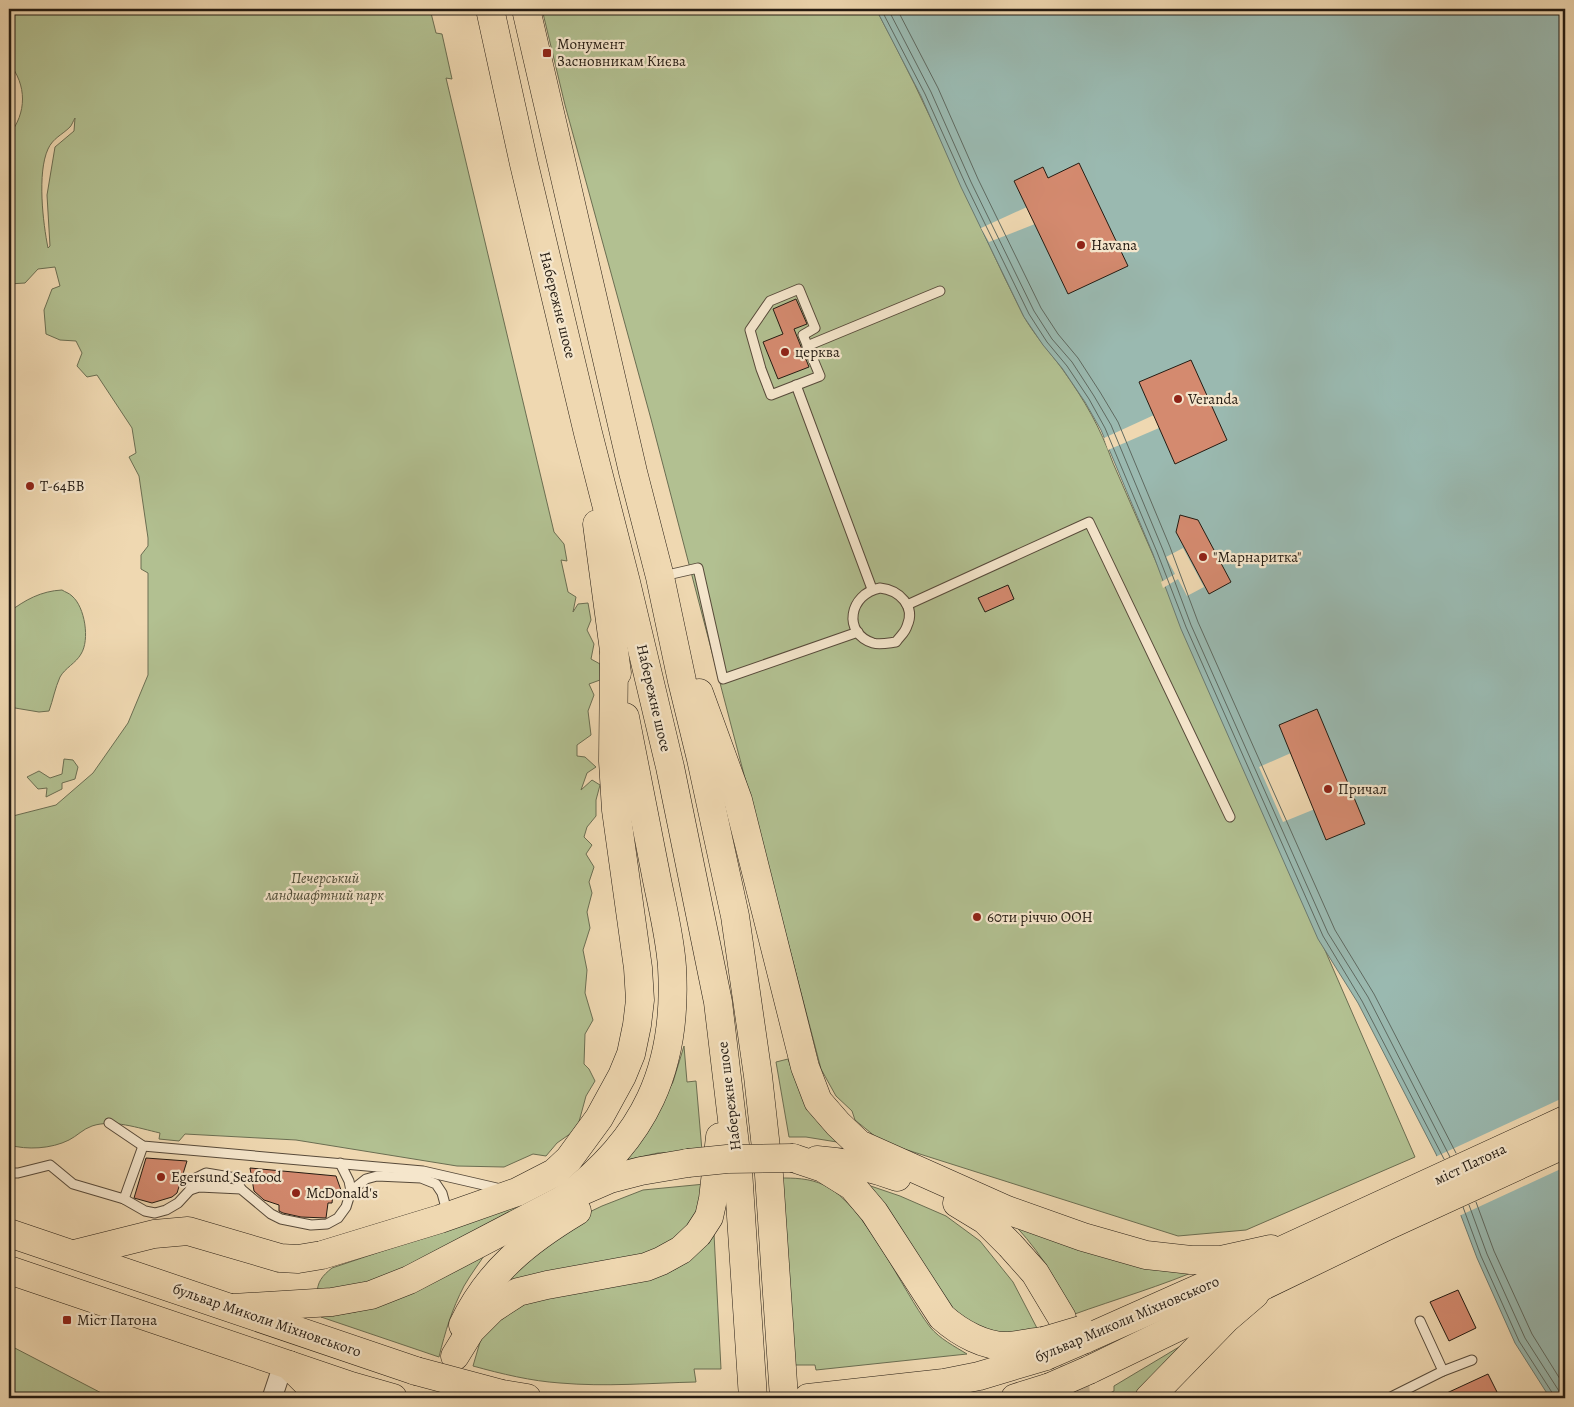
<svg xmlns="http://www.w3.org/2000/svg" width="1574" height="1407" font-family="Alegreya,serif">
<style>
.green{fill:#b2c091;stroke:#6b6e52;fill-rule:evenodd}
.water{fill:#9ab9b0;stroke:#6b7a71}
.pier{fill:#efd8b1}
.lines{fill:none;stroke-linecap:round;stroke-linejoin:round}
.shore{stroke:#5f6a61;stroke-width:1}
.building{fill:#d48a6f;stroke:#241b12}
.primary-tunnel{stroke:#c6b291;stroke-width:28;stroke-dasharray:28 14;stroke-linecap:butt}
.service-casing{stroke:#574a3a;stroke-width:11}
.minor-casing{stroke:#574a3a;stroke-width:21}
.primary-casing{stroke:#241b12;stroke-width:29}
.trunk-casing{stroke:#241b12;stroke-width:29}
.service{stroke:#f5e6cc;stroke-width:9}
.minor{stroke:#f5e6cc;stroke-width:19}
.primary{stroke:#efd8b1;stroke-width:28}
.trunk{stroke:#efd8b1;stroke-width:28}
.primary-bridge-casing{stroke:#241b12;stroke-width:29;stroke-linecap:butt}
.trunk-bridge-casing{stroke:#241b12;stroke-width:29;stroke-linecap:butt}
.primary-bridge{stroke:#efd8b1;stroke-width:28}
.trunk-bridge{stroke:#efd8b1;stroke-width:28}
.poi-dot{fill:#8f2418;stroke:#f5e6cc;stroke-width:2}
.labels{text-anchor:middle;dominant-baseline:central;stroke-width:4.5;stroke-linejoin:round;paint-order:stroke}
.poi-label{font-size:15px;fill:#241b12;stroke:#f5e6cc;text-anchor:start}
.street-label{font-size:15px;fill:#241b12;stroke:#f5e6cc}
.park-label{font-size:15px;font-style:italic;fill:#4f4d38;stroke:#f5e6cc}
</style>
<rect width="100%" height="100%" fill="#efd8b1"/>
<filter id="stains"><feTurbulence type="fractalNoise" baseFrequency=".004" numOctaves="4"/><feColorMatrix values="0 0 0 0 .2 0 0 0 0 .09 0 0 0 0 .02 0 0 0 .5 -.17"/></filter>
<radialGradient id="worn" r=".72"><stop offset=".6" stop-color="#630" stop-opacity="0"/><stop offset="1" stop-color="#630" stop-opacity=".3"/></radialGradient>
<!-- green -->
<g class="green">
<path d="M 9,9 L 430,9 L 436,33 L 442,34 L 452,79 L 446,78 L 554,532 L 564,544 L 567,561 L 561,560 L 568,592 L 576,597 L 573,612 L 578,604 L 588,603 L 591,620 L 587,630 L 594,644 L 591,659 L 600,664 L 600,680 L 589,684 L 594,695 L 588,711 L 591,735 L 577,745 L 577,756 L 585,757 L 596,767 L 587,773 L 581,790 L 592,780 L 600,785 L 596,800 L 596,816 L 587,827 L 584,837 L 592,845 L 586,854 L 594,867 L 589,882 L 592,893 L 587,912 L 590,928 L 583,950 L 587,970 L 585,993 L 593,1020 L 585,1034 L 584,1064 L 589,1069 L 595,1081 L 586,1096 L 577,1129 L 557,1143 L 546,1156 L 533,1154 L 504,1167 L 457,1166 L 296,1140 L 185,1134 L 179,1141 L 159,1139 L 160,1133 C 138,1128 113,1119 92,1126 C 83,1129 77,1136 69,1140 C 51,1149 27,1150 9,1145 L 9,817 L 56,805 L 93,773 L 128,723 L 148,675 L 148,573 L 141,569 L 141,555 L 148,546 L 148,538 L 139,476 L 129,457 L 136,453 L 132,428 L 97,375 L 87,377 L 77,366 L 82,353 L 76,341 L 60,340 L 46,334 L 44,310 L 52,289 L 60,286 L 55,267 L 38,269 L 25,283 L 9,284 L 9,135 C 27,113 27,85 9,63 ZM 75,118 L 74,131 L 55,147 L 47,195 L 50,246 L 48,248 C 43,223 37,173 48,149 C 53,138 62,135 70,127 C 72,125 73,121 75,118 Z"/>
<path d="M 542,9 L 876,9 C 930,108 972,214 1023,315 C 1034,335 1050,352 1063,370 C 1085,401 1100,427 1113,463 L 1415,1157 L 1246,1230 L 1178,1236 L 882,1142 L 855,1120 L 852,1111 L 836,1096 L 821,1069 L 651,419 L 565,105 Z"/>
<path d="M 62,590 C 65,592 69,593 72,596 C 85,607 90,640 81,654 C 76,663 65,668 60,677 C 55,688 53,700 49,711 L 39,712 L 9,707 L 9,612 C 25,600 41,591 62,590 Z"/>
<path d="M 64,759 L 73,760 L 78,767 L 75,779 L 62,783 L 62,789 L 46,797 L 47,788 L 38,789 L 27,777 L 39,771 L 50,778 L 62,774 Z"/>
<path d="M 684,1046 L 687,1082 L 696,1081 L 702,1151 L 658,1153 L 626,1160 L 650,1124 L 673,1082 Z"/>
<path d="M 788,1059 L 794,1076 L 843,1143 L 806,1137 L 789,1137 L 776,1062 Z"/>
<path d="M 779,1178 C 794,1178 809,1178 824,1185 C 866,1205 901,1289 930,1327 C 940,1339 954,1346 967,1354 L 816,1370 L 815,1365 L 793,1365 Z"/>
<path d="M 856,1181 L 900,1196 L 946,1216 L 980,1241 L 1013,1282 L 1038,1330 L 1017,1337 L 963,1327 Z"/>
<path d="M 705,1184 L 704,1202 L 677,1245 L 498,1294 L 511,1271 L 579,1217 L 602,1206 L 643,1190 Z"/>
<path d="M 531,1201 L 518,1213 L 375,1282 L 317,1295 C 317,1282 322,1276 332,1268 Z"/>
<path d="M 1006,1216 L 1205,1267 C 1162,1286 1116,1299 1072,1315 C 1056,1276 1036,1246 1006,1216 Z"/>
<path d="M 714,1234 L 721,1369 L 694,1369 L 696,1382 C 651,1383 605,1387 560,1383 C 531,1381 502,1374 473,1366 L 480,1342 L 485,1331 L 505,1313 L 534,1300 L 660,1276 C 685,1267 696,1254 714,1234 Z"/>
<path d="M 488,1250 C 480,1262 471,1274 464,1286 C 452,1309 445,1332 439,1357 L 321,1317 L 355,1312 L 384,1302 Z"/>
<path d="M 1189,1341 L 1130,1398 L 1100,1398 L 1114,1391 L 1114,1386 Z"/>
<path d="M 9,1345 L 111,1398 L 9,1398 Z"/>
</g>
<!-- water -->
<path class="water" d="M 876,9 L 1565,9 L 1565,1398 L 1550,1398 L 1515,1343 L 1477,1258 L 1449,1184 L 1436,1154 L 1358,1003 L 1318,939 L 1181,629 L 1153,554 L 1101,430 L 1085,402 L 1062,368 L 1043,345 L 1024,317 L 961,187 L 921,96 Z"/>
<!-- pier -->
<g class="pier">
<path d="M 1027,207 L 1035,224 L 989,242 L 981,228 Z"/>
<path d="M 1154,415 L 1159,428 L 1108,450 L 1104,438 Z"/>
<path d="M 1183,548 L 1204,587 L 1187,596 L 1178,579 L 1163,588 L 1161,582 L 1175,574 L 1166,557 Z"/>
<path d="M 1291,753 L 1315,809 L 1283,822 L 1259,767 Z"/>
<path d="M 1565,1097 L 1565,1167 L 1459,1216 L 1435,1157 Z"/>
</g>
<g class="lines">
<!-- shore -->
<g class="shore">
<path d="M 881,9 L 925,94 L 966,185 L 1029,314 L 1047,342 L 1067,366 L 1089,399 L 1105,428 L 1157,552 L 1186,627 L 1323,936 L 1362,1001 L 1444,1159"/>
<path d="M 888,9 L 931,92 L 971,182 L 1034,311 L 1052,339 L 1072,362 L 1094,396 L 1111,425 L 1163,550 L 1191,625 L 1328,933 L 1368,997 L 1450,1157"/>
<path d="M 897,9 L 938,88 L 978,179 L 1041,308 L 1058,334 L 1078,358 L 1100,392 L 1118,422 L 1170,547 L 1198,622 L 1335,930 L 1374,994 L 1456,1153"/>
<path d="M 1476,1202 L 1494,1251 L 1532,1334 L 1565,1387"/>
<path d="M 1469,1205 L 1487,1254 L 1525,1338 L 1559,1391 L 1560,1398"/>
<path d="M 1463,1207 L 1481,1256 L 1519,1341 L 1553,1394 L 1554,1398"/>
</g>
</g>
<!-- building -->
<g class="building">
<path d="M 1079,163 L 1128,266 L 1068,294 L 1014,181 L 1043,167 L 1048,178 Z"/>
<path d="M 796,299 L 807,324 L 794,329 L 809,367 L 778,379 L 763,342 L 783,334 L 773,309 Z"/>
<path d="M 1191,360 L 1227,440 L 1175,464 L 1139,382 Z"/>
<path d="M 1180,515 L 1198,520 L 1231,582 L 1209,594 L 1176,532 Z"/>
<path d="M 1008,585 L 1014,599 L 985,612 L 978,598 Z"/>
<path d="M 1317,709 L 1365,824 L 1326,840 L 1279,725 Z"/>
<path d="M 146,1158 L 187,1161 L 177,1193 L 172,1197 L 152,1203 L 134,1198 Z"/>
<path d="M 250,1168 L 336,1176 L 342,1193 L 333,1194 L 332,1203 L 328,1203 L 326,1218 L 301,1217 L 283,1213 L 279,1211 L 279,1205 L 264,1200 L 254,1191 Z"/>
<path d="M 1458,1290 L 1476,1328 L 1449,1341 L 1430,1302 Z"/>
<path d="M 1488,1374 L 1500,1398 L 1436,1398 Z"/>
</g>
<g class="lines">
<!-- primary-tunnel -->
<path class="primary-tunnel" d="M 1064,1324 L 1074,1364 L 1076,1398"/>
<defs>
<g id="service">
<path d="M 799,289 L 815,328 L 803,335 L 820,376 L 771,395 L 761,369 L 750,330 L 770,301 Z"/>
<path d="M 807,346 L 940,291"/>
<path d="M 796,385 L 872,589"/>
<path d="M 663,576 L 698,568 L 723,679 L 858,632"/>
<path d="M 880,588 C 899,590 916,606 907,626 C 905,633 900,636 896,642 C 888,643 880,645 873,643 C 842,633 849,594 880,588 Z"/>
<path d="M 907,605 L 1089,522 L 1230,817"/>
<path d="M 109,1123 L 143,1146 L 423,1171 L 501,1189"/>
<path d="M 9,1173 L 18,1173 L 50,1165 L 73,1184 L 124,1199 L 145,1211 L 155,1213 L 166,1210 L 178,1203 L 190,1190 L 199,1187 L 241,1189 L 271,1214 L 281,1219 L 311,1225 L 327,1224 L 338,1218 L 346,1207 L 351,1191 L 349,1181 L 340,1163"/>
<path d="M 190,1190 L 196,1178 L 206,1173 L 236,1178 L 241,1189"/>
<path d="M 351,1191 L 366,1179 L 377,1176 L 421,1178 L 436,1184 L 442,1193 L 445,1204 L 443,1213"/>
<path d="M 124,1199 L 143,1146"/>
<path d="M 1420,1321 L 1443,1371"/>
<path d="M 1391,1398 L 1391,1397 L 1443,1371 L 1472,1360"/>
</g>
<path id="minor" d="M 272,1398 L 279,1377 L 289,1365"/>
<g id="primary">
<path d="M 490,9 L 524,164 L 588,433 L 626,582 L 670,767 L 718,1002 L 738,1170 L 753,1398"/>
<path d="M 526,9 L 633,472 L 660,577 L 682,681 L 701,759 L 735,916 L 758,1076 L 769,1175 L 784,1398"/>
<path d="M 597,524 L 617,673"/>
<path d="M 699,693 L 738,800 L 805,1067 L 818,1101 L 838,1124 L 859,1144 L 1007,1210 L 1083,1237 L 1146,1255 L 1191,1260 L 1221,1260 L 1271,1249"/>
<path d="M 793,1158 L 823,1168 L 852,1186 L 874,1212 L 942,1317 C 960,1333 985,1347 1009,1346 C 1021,1345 1033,1342 1044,1341"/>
<path d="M 817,1160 C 845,1162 871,1167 897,1177"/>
<path d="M 564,1199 C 645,1139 678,1068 672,967 C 670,935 661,902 655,870 C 645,819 635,768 625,717"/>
<path d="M 957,1203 L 985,1220 L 1010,1245 L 1035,1273 L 1062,1318"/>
<path d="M 74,1254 L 154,1234 L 188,1231 L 280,1258 L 298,1259 L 322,1255 L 440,1219 L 517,1192 L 554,1173 L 569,1159 L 599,1118 L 622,1076 L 631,1054 L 637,1025 L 640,1000 L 638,968 L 616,810 L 613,761 L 614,654"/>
<path d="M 233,1308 L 332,1302 L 371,1295 L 409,1280 L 564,1199 L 610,1179 L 641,1171 L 688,1163"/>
<path d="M 463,1325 C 488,1272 527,1241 577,1211"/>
<path d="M 455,1356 L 471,1330 L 492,1309 L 518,1292 L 547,1285 L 646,1267 L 661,1261 L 681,1250 L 698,1234 L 709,1217 L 713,1199 L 720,1137"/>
<path d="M 289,1365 L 322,1398"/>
<path d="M 1149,1398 L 1227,1318 L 1255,1294"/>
</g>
<g id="trunk">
<path d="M 9,1233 L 416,1371"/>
<path d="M 9,1270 L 351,1386 L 393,1398"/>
<path d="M 1083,1340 L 1202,1287 L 1565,1120"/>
<path d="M 1089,1370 L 1385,1227 L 1565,1144"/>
<path d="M 502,1394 L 527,1398"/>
<path d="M 808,1398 L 944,1383 L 979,1376 L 1046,1356"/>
<path d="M 1015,1398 L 1050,1387"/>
</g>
</defs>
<!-- service casing -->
<use href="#service" class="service-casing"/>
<!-- minor casing -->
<use href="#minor" class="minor-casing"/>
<!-- primary casing -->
<use href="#primary" class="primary-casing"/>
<!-- trunk casing -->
<use href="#trunk" class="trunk-casing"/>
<!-- service -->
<use href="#service" class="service"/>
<!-- minor -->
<use href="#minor" class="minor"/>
<!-- primary -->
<use href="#primary" class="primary"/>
<!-- trunk -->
<use href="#trunk" class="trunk"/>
<defs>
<g id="primary-bridge">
<path d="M 688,1163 L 727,1159 L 793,1158"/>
<path d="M 1044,1341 L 1081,1330"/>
</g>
<g id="trunk-bridge">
<path d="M 1046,1356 L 1083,1340"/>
<path d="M 416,1371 L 502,1394"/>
<path d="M 1050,1387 L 1089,1370"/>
</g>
</defs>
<!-- primary-bridge casing -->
<use href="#primary-bridge" class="primary-bridge-casing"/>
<!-- trunk-bridge casing -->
<use href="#trunk-bridge" class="trunk-bridge-casing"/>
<!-- primary-bridge -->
<use href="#primary-bridge" class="primary-bridge"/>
<!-- trunk-bridge -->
<use href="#trunk-bridge" class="trunk-bridge"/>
</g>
<!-- markers -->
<g class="poi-dot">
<rect x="542" y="48" width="10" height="10" rx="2.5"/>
<circle cx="1081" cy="245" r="5"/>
<circle cx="785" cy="352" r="5"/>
<circle cx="1178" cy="399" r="5"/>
<circle cx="30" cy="486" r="5"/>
<circle cx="1203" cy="557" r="5"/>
<circle cx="1328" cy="789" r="5"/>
<circle cx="977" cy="917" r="5"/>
<circle cx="161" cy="1177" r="5"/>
<circle cx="296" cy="1193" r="5"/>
<rect x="62" y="1315" width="10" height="10" rx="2.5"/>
</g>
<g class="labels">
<!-- poi labels -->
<g class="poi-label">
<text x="557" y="44">Монумент<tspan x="557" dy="17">Засновникам Києва</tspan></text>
<text x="1091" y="245">Havana</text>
<text x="795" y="352">церква</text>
<text x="1188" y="399">Veranda</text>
<text x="40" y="486">Т-64БВ</text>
<text x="1213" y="557">"Марнаритка"</text>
<text x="1338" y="789">Причал</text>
<text x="987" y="917">60ти річчю ООН</text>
<text x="171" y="1177">Egersund Seafood</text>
<text x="306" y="1193">McDonald's</text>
<text x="77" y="1320">Міст Патона</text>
</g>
<!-- street labels -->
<g class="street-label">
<text transform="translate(558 305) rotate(76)">Набережне шосе</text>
<text transform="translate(654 698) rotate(77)">Набережне шосе</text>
<text transform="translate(729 1096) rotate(-97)">Набережне шосе</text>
<text transform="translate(1470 1164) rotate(-25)">міст Патона</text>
<text transform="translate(1127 1319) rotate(-23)">бульвар Миколи Міхновського</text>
<text transform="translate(267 1320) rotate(19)">бульвар Миколи Міхновського</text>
</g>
<!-- park labels -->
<g class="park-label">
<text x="325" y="878">Печерський<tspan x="325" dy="17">ландшафтний парк</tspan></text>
</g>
</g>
<!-- margin -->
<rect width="1574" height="1407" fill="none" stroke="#efd8b1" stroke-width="30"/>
<rect x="10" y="10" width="1554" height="1387" fill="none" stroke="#241b12" stroke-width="2.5"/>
<rect x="15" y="15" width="1544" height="1377" fill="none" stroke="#241b12"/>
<rect width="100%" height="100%" filter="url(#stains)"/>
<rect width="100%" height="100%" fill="url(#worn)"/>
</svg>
